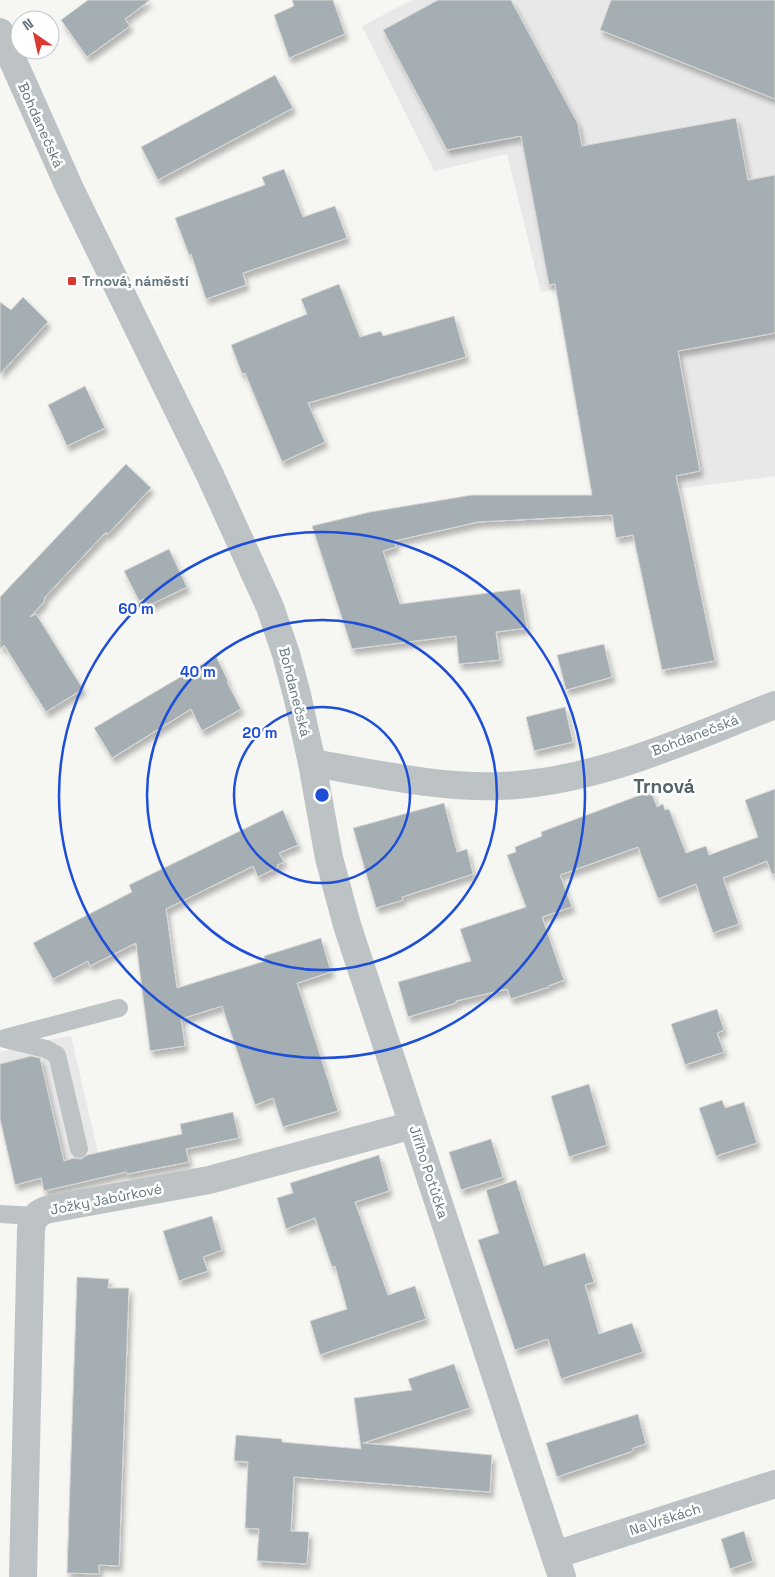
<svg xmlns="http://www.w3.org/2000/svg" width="775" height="1577" font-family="'Space Grotesk',sans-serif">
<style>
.built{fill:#e7e8e7}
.building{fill:#a5afb3;stroke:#d8d8d6;filter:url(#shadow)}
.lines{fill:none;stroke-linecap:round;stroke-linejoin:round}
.service{stroke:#bdc3c5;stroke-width:18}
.minor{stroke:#bdc3c5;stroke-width:28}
.ring{fill:none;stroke:#1d4ed8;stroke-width:2.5}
.poi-dot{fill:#db382f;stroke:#fff;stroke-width:2}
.labels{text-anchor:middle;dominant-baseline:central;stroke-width:5;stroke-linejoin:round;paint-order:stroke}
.street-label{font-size:14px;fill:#63767d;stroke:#fff}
.poi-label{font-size:14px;font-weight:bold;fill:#63767d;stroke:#fff;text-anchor:start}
.district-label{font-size:19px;font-weight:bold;fill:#546368;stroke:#fff}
.centre{fill:#1d4ed8;stroke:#fff;stroke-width:2.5}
.ring-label{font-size:15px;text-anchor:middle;font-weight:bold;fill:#1d4ed8;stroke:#fff;stroke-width:5;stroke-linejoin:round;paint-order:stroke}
</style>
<defs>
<filter id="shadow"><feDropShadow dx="3" dy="5.5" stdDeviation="2.5" flood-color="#0004"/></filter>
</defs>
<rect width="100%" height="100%" fill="#f6f6f3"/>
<!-- built -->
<g class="built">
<path d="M 412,0 L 775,0 L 775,476 L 609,498 L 593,494 L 555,289 L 541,292 L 507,154 L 434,171 L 362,26 Z"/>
<path d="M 71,1036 L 98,1153 L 182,1134 L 180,1124 L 233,1112 L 239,1138 L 186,1149 L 189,1163 L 127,1174 L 126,1172 L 44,1191 L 40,1178 L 15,1185 L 0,1119 L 0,1052 L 37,1042 Z"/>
</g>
<!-- building -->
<g class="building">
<path d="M 88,0 L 150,0 L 125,19 L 130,26 L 87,57 L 61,20 Z"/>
<path d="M 292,0 L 333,0 L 345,34 L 289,58 L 274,15 L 294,6 Z"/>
<path d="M 438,0 L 511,0 L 578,124 L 582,146 L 736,118 L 748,180 L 775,175 L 775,333 L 678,351 L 700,471 L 676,476 L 715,661 L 662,670 L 633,535 L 616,538 L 612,515 L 478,522 L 394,541 L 396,547 L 383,551 L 400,604 L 520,589 L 527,628 L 496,632 L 500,660 L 459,664 L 456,636 L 352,649 L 312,526 L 370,512 L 472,495 L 592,495 L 555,284 L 549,285 L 521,136 L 447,150 L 383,30 Z"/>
<path d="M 611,0 L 775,0 L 775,99 L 600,30 Z"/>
<path d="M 275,75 L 293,108 L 158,180 L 141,147 Z"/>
<path d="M 284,169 L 303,217 L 335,206 L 347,238 L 243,273 L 246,285 L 206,299 L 191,254 L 189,255 L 175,218 L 265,185 L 262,177 Z"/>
<path d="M 339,284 L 360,337 L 381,331 L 383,336 L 454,316 L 466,357 L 308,403 L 325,442 L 282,462 L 245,373 L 242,374 L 231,345 L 307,314 L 301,299 Z"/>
<path d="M 23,297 L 48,322 L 0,374 L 0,302 L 11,310 Z"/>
<path d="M 85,386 L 105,428 L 67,446 L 48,405 Z"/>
<path d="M 126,464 L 151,488 L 107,535 L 106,532 L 45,597 L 44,602 L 30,617 L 36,614 L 83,689 L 46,712 L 4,645 L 0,649 L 0,597 Z"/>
<path d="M 169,549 L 187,587 L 148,606 L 144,599 L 139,601 L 124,571 Z"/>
<path d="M 604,644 L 612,677 L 566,690 L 557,655 Z"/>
<path d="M 216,656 L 228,681 L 227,682 L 241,709 L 202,731 L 191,709 L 112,758 L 94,728 Z"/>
<path d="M 565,707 L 573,742 L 534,751 L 526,717 Z"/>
<path d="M 775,789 L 775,874 L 772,874 L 767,861 L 723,878 L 739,924 L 713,933 L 696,884 L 658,899 L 638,847 L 560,875 L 572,907 L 542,917 L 564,980 L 548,986 L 549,987 L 511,999 L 507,989 L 456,1001 L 456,1003 L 408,1017 L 398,982 L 471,961 L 460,929 L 526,907 L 507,855 L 516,852 L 515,847 L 542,836 L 541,832 L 651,791 L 657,807 L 663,804 L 665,810 L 669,809 L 686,853 L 706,846 L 709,855 L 758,837 L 745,800 Z"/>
<path d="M 444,803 L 457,852 L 467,849 L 473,874 L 402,897 L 403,900 L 376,908 L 353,828 Z"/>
<path d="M 283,810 L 298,845 L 279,853 L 284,862 L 277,865 L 278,867 L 258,877 L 253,866 L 166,909 L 177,988 L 265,961 L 264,956 L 321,938 L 331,972 L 297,983 L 338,1111 L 283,1127 L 273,1098 L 255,1105 L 222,1006 L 181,1019 L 185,1046 L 150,1051 L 136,943 L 90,966 L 88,961 L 53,979 L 33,943 L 132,892 L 129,885 Z"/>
<path d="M 717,1009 L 724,1030 L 717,1033 L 724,1052 L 685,1065 L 671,1024 Z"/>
<path d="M 31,1056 L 40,1058 L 64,1161 L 74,1158 L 81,1159 L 87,1155 L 182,1134 L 180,1124 L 233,1112 L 239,1138 L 186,1149 L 189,1162 L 127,1174 L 126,1172 L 44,1191 L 41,1178 L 15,1185 L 0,1119 L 0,1064 Z"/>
<path d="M 589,1084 L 607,1145 L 569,1157 L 551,1096 Z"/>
<path d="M 722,1100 L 725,1108 L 744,1102 L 757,1143 L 716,1156 L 699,1108 Z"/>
<path d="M 491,1139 L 503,1177 L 461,1190 L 449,1152 Z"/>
<path d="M 379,1155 L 389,1191 L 355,1202 L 388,1295 L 415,1286 L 426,1319 L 320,1355 L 310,1321 L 347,1309 L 335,1266 L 332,1267 L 315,1218 L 286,1229 L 277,1198 L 293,1193 L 290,1183 Z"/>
<path d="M 516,1180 L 544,1266 L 585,1253 L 594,1282 L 585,1285 L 599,1334 L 632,1323 L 643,1352 L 561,1379 L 548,1339 L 515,1350 L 478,1240 L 499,1233 L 486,1190 Z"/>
<path d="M 212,1216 L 222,1250 L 203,1257 L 208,1271 L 179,1281 L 163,1231 Z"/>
<path d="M 77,1277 L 109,1279 L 108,1288 L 129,1288 L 119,1566 L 99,1565 L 99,1574 L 67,1573 Z"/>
<path d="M 454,1364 L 470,1408 L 363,1443 L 492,1455 L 490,1492 L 294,1477 L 291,1531 L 309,1532 L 307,1564 L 257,1561 L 259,1529 L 245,1528 L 248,1462 L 234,1461 L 236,1435 L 282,1439 L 282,1442 L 361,1449 L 354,1398 L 412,1390 L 408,1379 Z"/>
<path d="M 638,1414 L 646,1444 L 633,1448 L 633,1451 L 557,1477 L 546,1443 Z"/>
<path d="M 744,1531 L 753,1561 L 730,1569 L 721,1539 Z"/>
</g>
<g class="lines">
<!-- service -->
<g class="service">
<path d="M 5,1038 L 119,1008"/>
<path d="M 5,1039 L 46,1049 L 57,1055 L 79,1149"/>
<path d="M 0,1214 L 35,1216"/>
</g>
<!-- minor -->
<g class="minor">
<path d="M 0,32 L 71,191 L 210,475 L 270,607 L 286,654 L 297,695 L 312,763 L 329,858 L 347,925 L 562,1577"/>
<path d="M 312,763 C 373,773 437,788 500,786 C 596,783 687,739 775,705"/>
<path d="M 555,1555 L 775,1484"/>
<path d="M 23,1577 L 31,1229 C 33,1217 38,1212 50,1209 L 209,1180 L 413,1125"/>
</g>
</g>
<!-- distance rings -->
<g class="ring">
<circle cx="322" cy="795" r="88"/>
<circle cx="322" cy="795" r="175"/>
<circle cx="322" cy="795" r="263"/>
</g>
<!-- markers -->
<rect class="poi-dot" x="67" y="276" width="10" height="10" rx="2.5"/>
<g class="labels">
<!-- street labels -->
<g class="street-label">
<text transform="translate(41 125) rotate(66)">Bohdanečská</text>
<text transform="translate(295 692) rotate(76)">Bohdanečská</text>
<text transform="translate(695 735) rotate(-21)">Bohdanečská</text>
<text transform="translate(429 1172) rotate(72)">Jiřího Potůčka</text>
<text transform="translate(106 1199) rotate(-11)">Jožky Jabůrkové</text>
<text transform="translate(665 1519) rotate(-18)">Na Vrškách</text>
</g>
<!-- poi labels -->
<g class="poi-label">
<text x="82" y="281">Trnová, náměstí</text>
</g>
<!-- district labels -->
<g class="district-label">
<text x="664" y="786">Trnová</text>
</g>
</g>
<circle cx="322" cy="795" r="8" class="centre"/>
<g class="ring-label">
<text x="136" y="614">60 m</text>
<text x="198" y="677">40 m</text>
<text x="260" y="738">20 m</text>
</g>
<!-- north arrow -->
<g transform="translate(35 35) rotate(326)"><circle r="24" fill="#ffffff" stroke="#c1c8cb"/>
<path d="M0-4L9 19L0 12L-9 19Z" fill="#db382f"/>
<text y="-8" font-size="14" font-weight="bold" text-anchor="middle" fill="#63767d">N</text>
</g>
</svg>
